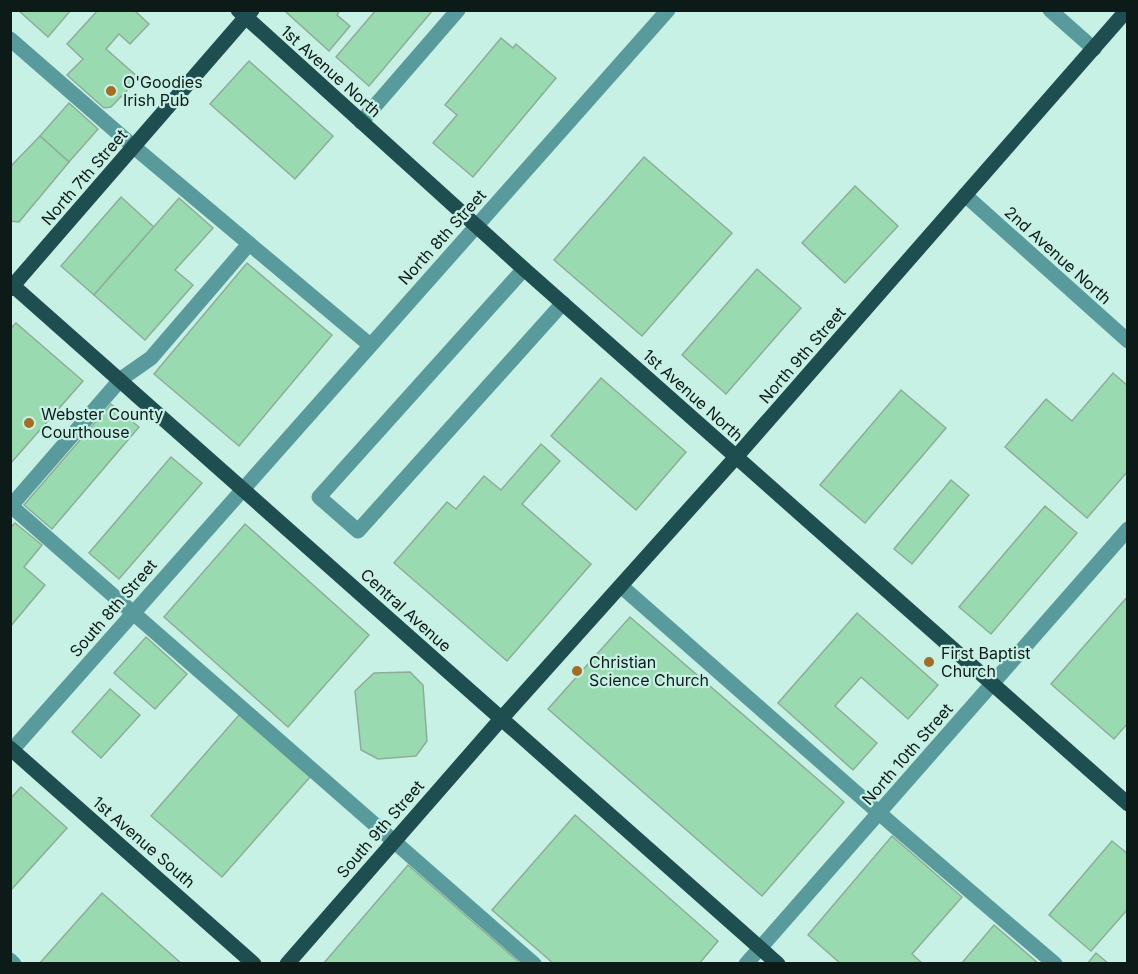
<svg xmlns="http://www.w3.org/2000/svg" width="1138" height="974" font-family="Inter,sans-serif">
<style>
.building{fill:#99dab0;stroke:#8ead98;stroke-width:1.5}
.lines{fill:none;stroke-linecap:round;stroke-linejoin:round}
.minor{stroke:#599a9c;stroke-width:15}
.major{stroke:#1f4e50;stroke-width:15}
.poi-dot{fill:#a26d26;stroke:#c8f1e6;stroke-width:2}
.labels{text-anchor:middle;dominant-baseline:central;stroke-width:4.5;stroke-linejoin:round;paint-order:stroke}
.street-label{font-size:16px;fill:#0c1b18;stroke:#c8f1e6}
.poi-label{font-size:16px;fill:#0c1b18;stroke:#c8f1e6;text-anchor:start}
</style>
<rect width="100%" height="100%" fill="#c8f1e6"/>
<!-- building -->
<g class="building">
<path d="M 18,10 L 71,10 L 48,37 Z"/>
<path d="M 98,10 L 134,10 L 149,24 L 130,44 L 119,34 L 106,49 L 139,78 L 111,107 L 104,108 L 67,75 L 83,59 L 67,44 Z"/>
<path d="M 287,10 L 340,10 L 337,15 L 350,26 L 329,51 L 286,12 Z"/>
<path d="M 376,10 L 433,10 L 369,86 L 336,57 Z"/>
<path d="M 501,38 L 513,48 L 516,44 L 556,78 L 473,177 L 433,143 L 457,115 L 445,105 Z"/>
<path d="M 249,61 L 333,136 L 295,179 L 210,104 Z"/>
<path d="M 69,103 L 98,129 L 69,162 L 40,136 Z"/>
<path d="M 40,136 L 69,162 L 19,222 L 10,221 L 10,167 Z"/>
<path d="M 644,157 L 732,233 L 642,336 L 554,260 Z"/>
<path d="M 855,186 L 898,226 L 845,283 L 802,243 Z"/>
<path d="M 121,197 L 154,227 L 94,295 L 61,266 Z"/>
<path d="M 179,198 L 213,228 L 175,270 L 193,285 L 145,340 L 94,295 Z"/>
<path d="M 247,263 L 332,335 L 239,446 L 154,374 Z"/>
<path d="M 757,269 L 801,308 L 726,394 L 682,355 Z"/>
<path d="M 16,323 L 83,381 L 10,464 L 10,329 Z"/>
<path d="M 1113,373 L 1128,386 L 1128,471 L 1087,518 L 1005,447 L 1046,399 L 1072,421 Z"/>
<path d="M 601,378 L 686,452 L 636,510 L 551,436 Z"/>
<path d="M 901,390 L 946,428 L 865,523 L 820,485 Z"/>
<path d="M 111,404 L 139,427 L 52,529 L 24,505 Z"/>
<path d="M 541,444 L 560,461 L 522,504 L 591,564 L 507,661 L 394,563 L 447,502 L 456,509 L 484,476 L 501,490 Z"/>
<path d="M 171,457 L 202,483 L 119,579 L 89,553 Z"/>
<path d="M 951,480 L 969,495 L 912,564 L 894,549 Z"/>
<path d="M 1045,506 L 1077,533 L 991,634 L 959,607 Z"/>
<path d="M 15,523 L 42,545 L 24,567 L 45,585 L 10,627 L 10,528 Z"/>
<path d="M 245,524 L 369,635 L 288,727 L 164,617 Z"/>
<path d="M 1128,596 L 1128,723 L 1114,739 L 1051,684 Z"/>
<path d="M 857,613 L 938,685 L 908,719 L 861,677 L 835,706 L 877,743 L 853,770 L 778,703 Z"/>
<path d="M 630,617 L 844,802 L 762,896 L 548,709 Z"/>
<path d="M 146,637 L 187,674 L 155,709 L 114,673 Z"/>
<path d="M 410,672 L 423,685 L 427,741 L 416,756 L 378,759 L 361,750 L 355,691 L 374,673 Z"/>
<path d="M 110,689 L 140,715 L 101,758 L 72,732 Z"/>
<path d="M 239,715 L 310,777 L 222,877 L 151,816 Z"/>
<path d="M 21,787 L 67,828 L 10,891 L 10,799 Z"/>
<path d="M 575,815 L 718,941 L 699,964 L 554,964 L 492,910 Z"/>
<path d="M 892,836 L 962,897 L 912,954 L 923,964 L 841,964 L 808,935 Z"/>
<path d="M 1112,841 L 1128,854 L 1128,909 L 1091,951 L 1049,915 Z"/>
<path d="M 408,865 L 521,964 L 323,964 Z"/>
<path d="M 102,893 L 182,964 L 39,964 Z"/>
<path d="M 994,925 L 1039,964 L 961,964 Z"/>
<path d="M 1096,953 L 1109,964 L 1087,964 Z"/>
</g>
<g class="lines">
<!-- minor -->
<g class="minor">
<path d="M 1050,10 L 1094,49"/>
<path d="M 10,39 L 134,147 L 370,345"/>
<path d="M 361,122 L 458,10"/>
<path d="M 965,195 L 1128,341"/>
<path d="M 524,269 L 319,497 L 358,531 L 563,303"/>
<path d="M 10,505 L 534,964"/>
<path d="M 10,507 L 121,379 L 151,358 L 249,244"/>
<path d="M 621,586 L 894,826 L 1055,964"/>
<path d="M 12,750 L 668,10"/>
<path d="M 10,960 L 14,964"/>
<path d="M 746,964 L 1128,529"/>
</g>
<!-- major -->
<g class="major">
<path d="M 238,10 L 524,269 L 1128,804"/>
<path d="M 10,283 L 778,964"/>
<path d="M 10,289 L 252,10"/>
<path d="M 10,748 L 254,964"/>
<path d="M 287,964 L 501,719 L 736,457 L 1127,10"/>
</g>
</g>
<!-- markers -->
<g class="poi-dot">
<circle cx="111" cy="91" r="6"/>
<circle cx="29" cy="423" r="6"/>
<circle cx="929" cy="662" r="6"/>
<circle cx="577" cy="671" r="6"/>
</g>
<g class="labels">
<!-- street labels -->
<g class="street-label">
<text transform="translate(331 71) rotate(42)">1st Avenue North</text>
<text transform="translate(84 177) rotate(-49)">North 7th Street</text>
<text transform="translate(442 237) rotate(-48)">North 8th Street</text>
<text transform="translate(1058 255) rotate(42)">2nd Avenue North</text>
<text transform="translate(802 355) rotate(-49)">North 9th Street</text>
<text transform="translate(693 395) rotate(42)">1st Avenue North</text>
<text transform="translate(113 608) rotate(-49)">South 8th Street</text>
<text transform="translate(406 610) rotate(42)">Central Avenue</text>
<text transform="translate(907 754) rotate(-49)">North 10th Street</text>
<text transform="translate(380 829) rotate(-49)">South 9th Street</text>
<text transform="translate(144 842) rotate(41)">1st Avenue South</text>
</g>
<!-- poi labels -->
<g class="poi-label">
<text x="123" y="82">O'Goodies<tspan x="123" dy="18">Irish Pub</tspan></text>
<text x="41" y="414">Webster County<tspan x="41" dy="18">Courthouse</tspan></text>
<text x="941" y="653">First Baptist<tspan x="941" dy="18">Church</tspan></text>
<text x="589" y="662">Christian<tspan x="589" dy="18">Science Church</tspan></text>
</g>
</g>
<!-- border -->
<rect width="1138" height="974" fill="none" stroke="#0c1b18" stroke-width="24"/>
</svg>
